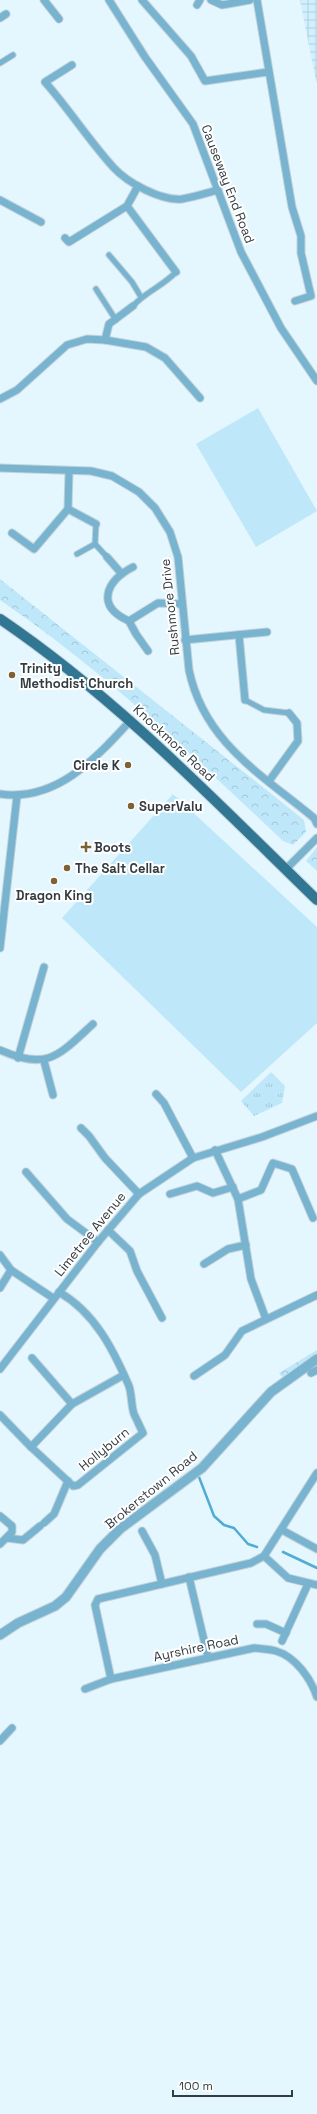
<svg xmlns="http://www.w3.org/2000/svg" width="317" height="2114" font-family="'Space Grotesk',sans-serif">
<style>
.industrial{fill:url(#industrial-grid)}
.forest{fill:url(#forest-crowns)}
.park{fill:url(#park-tufts)}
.pitch{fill:#bee7fa}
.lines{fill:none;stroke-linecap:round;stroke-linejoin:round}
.stream{stroke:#51acd3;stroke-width:2.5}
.pedestrian-casing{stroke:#c1d1d8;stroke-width:7}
.minor-casing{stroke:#c1d1d8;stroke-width:9}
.tertiary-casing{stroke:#c1d1d8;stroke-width:11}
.primary-casing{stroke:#c1d1d8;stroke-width:12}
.pedestrian{stroke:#78b3cf;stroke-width:5}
.minor{stroke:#78b3cf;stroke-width:7}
.tertiary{stroke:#78b3cf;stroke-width:9}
.primary{stroke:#317794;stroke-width:10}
.poi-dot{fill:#7d6234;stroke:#fff;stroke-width:1.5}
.labels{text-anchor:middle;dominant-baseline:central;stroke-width:4;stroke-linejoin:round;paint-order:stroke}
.street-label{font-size:13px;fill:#333c40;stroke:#fff}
.poi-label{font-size:13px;font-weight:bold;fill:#333c40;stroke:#fff;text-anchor:start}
</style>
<defs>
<pattern id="industrial-grid" width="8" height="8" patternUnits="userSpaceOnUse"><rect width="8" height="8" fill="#d1f0ff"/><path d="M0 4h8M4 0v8" fill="none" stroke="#b4cfdc"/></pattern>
<pattern id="forest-crowns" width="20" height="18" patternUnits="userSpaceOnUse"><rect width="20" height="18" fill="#bee7fa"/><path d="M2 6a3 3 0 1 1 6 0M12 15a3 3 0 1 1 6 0" fill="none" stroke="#a4c7d7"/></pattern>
<pattern id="park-tufts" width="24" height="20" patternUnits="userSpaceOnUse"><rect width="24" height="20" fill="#bee7fa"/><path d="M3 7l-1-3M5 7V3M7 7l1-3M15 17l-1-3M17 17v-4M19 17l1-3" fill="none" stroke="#a4c7d7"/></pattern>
</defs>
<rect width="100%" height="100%" fill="#e4f6fe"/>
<!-- industrial -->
<path class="industrial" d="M 300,0 L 317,0 L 317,83 L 315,76 Z"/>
<!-- forest -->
<g class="forest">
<path d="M 0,579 L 269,792 L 304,820 L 306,832 L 293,845 L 283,841 C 193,756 103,670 0,600 Z"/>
<path d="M 317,847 L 317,871 L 306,861 Z"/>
<path d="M 317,1350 L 317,1363 L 288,1385 L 279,1373 Z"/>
</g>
<!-- park -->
<path class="park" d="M 271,1072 L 285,1086 L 282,1103 L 254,1116 L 241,1101 Z"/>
<!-- pitch -->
<g class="pitch">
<path d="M 258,408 L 317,511 L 256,547 L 196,444 Z"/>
<path d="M 173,794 L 317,927 L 317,1023 L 241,1092 L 62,918 Z"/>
</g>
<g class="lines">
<!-- stream -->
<g class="stream">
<path d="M 199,1477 L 214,1516 L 224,1525 L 234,1528 L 248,1544 L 257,1547"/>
<path d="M 283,1552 L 317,1568"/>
</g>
<defs>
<g id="pedestrian">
<path d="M 0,63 L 13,55"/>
<path d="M 109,255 L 132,282 L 141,297"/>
<path d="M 96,289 L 116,320"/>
<path d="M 133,306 C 145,292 163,286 176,272"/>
<path d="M 96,524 L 95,544 L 107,557"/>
<path d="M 77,554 L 95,544"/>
<path d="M 245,700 L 264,710 L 289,713"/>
</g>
<g id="minor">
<path d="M 44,0 L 59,19"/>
<path d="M 109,0 L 145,57 L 193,124 L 241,252 L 281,328 L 317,381"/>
<path d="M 142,0 L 191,56 L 205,81 L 268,72"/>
<path d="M 211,0 L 222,5 L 250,0"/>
<path d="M 257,0 L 292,207 L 301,236 L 301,253 L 311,296 L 295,301"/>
<path d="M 197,5 L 200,0"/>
<path d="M 0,18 L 6,14"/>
<path d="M 72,65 L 45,82 C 69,109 90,142 114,168 C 128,183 161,201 182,199 C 194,197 207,193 218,190"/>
<path d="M 0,200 L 41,222"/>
<path d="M 127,206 L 176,272"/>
<path d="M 65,238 L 69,242 L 127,206 L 138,186"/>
<path d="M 105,340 L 109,324 L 133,306"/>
<path d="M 0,399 L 17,390 L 67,345 L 87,339 L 105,340 L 146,347 L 165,358 L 200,398"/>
<path d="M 0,468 L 91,471 L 112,476 L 139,492 L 155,508 L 170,532 L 178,557 L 189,670 C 204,742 261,774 314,818 L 317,824"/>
<path d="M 68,509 L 96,524"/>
<path d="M 12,533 L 34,549 L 68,509 L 69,471"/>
<path d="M 107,557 L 121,573"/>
<path d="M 133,567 C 106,581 95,606 129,621 L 136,634 L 148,651"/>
<path d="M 129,621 L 158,603 L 182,604"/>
<path d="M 239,635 L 245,700"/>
<path d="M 185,640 L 267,632"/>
<path d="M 269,781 L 298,741 L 297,723 L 289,713"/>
<path d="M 0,794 C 57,802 96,758 131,720"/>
<path d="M 286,869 L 317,838"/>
<path d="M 0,948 L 17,796"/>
<path d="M 0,1050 C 48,1071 58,1056 93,1024"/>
<path d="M 18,1058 L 44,967"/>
<path d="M 44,1061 L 53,1095"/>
<path d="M 156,1094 L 164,1103 L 193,1158"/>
<path d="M 81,1128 L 89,1136 L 105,1158 L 139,1194"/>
<path d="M 215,1150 L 238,1199 L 251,1279 L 266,1319"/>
<path d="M 26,1172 L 67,1219 L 98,1242"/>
<path d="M 170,1194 L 197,1186 L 213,1193 L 233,1187"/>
<path d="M 238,1199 L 261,1190 L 273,1163 L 292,1169 L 313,1218"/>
<path d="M 108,1230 L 130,1251 L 137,1271 L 162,1318"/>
<path d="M 0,1255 L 11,1270 L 53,1298"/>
<path d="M 204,1264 L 228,1249 L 246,1245"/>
<path d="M 0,1288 L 11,1270"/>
<path d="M 32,1358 L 72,1404"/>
<path d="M 0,1369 L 98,1242 L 139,1194 L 193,1158 L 262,1137 L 317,1116"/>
<path d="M 311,1373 L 317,1370"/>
<path d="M 194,1376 L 225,1355 L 242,1331 L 317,1295"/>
<path d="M 0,1415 L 31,1447 L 73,1486 L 78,1485 L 143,1433 C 140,1427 137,1420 134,1414 C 131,1405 132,1395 129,1386 C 113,1349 95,1313 59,1292"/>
<path d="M 31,1447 L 72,1404 L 122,1376"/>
<path d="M 0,1516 L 12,1526 L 12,1532 L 0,1544"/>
<path d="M 44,1523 L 54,1514 L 68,1481"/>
<path d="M 282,1530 L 317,1549"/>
<path d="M 142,1531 L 155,1555 L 162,1584"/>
<path d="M 7,1538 L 23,1540 L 40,1526"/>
<path d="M 264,1556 L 288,1578 L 317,1585"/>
<path d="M 189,1577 L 208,1657"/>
<path d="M 257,1624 L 266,1624 L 286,1633"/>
<path d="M 282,1641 L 308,1584"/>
<path d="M 111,1679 L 95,1605 L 98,1599 L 251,1563 L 264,1556 L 317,1473"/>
<path d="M 85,1689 L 111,1679 L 254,1648 C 261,1649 269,1649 276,1651 C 296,1657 311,1679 317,1697"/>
<path d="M 0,1741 L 12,1728"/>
</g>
<path id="tertiary" d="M 0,1635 L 18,1623 L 55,1606 L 66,1597 L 100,1549 L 120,1529 L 202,1468 L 271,1392 L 317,1359"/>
<path id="primary" d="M 0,619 C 118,699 215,801 317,900"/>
</defs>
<!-- pedestrian casing -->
<use href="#pedestrian" class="pedestrian-casing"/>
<!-- minor casing -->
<use href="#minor" class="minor-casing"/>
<!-- tertiary casing -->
<use href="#tertiary" class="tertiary-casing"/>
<!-- primary casing -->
<use href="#primary" class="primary-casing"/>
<!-- pedestrian -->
<use href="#pedestrian" class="pedestrian"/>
<!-- minor -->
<use href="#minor" class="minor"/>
<!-- tertiary -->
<use href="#tertiary" class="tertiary"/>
<!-- primary -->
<use href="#primary" class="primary"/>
</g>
<!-- markers -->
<g class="poi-dot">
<circle cx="12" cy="675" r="4"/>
<circle cx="128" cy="765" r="4"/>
<circle cx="131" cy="806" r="4"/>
<path d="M84 841h4v4h4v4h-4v4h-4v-4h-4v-4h4z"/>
<circle cx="67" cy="868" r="4"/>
<circle cx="54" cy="881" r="4"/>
</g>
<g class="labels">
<!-- street labels -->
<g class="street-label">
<text transform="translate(228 184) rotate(69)">Causeway End Road</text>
<text transform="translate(170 607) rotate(-96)">Rushmore Drive</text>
<text transform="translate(174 743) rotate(43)">Knockmore Road</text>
<text transform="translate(90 1234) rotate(-51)">Limetree Avenue</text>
<text transform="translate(104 1449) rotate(-39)">Hollyburn</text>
<text transform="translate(151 1490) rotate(-39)">Brokerstown Road</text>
<text transform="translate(196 1648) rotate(-12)">Ayrshire Road</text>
</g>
<!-- poi labels -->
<g class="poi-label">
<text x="20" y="668">Trinity<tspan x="20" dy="15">Methodist Church</tspan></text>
<text x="120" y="765" text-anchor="end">Circle K</text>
<text x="139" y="806">SuperValu</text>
<text x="94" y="847">Boots</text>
<text x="75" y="868">The Salt Cellar</text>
<text x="54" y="895" text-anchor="middle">Dragon King</text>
</g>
</g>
<!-- scale -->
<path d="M173 2090v6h119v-6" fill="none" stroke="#333c40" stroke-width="2"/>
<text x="179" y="2090" font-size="12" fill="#333c40" stroke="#ffffff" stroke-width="3" paint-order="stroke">100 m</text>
</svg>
